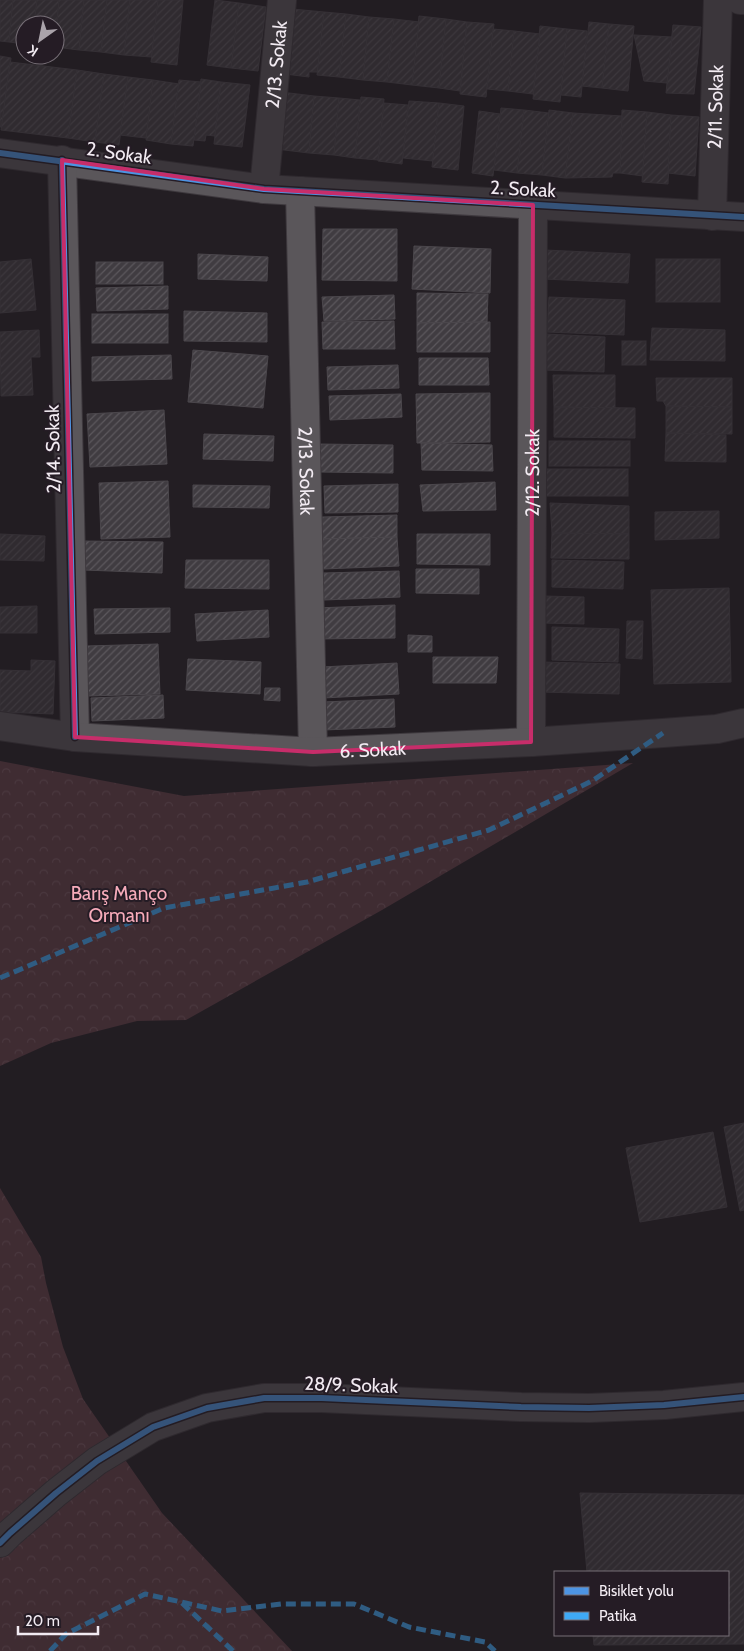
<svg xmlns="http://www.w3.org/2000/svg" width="744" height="1651" font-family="Cabin,sans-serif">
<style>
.forest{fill:url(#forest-crowns)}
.building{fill:url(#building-hatch);stroke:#4b474c}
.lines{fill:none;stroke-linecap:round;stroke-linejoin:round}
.street-casing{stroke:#3e393e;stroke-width:30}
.secondary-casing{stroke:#3e393e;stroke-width:30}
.street{stroke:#5a565a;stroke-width:28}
.secondary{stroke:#5a565a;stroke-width:28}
.quiet{stroke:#3fa9f5;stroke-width:5;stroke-dasharray:10 5;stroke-linecap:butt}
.cycleway-casing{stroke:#251c25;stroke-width:9}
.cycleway{stroke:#4d94e3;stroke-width:6}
.marked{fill:none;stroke:#c72d6a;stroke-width:4;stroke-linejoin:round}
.labels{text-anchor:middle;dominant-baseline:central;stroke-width:4;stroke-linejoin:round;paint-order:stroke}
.street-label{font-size:19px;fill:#f2ebf2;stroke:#251c25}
.park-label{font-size:19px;fill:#f6abba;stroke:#251c25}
</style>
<defs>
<pattern id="forest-crowns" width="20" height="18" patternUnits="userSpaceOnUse" patternTransform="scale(1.25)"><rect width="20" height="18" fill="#633e46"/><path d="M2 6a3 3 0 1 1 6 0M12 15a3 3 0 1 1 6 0" fill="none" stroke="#7a5a61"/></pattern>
<pattern id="building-hatch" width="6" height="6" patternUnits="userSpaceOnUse" patternTransform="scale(1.25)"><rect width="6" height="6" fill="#403c41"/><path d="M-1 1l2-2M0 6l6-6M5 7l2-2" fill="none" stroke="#5c585d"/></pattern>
</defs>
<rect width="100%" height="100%" fill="#231e23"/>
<!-- forest -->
<g class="forest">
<path d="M 0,761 L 184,796 L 633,763 L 382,910 L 186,1020 L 137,1021 L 51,1043 L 0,1066 Z"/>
<path d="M 0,1188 L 41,1257 L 46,1283 L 63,1347 L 83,1399 L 162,1513 L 292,1651 L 0,1651 Z"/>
</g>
<!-- building -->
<g class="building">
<path d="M 0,0 L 13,0 L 9,42 L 0,41 Z"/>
<path d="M 13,0 L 37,0 L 34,25 L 25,25 L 25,44 L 9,42 Z"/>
<path d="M 37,0 L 59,0 L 55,40 L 55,25 L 34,25 Z"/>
<path d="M 59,0 L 84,0 L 79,50 L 55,47 Z"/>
<path d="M 84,0 L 107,0 L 101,52 L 79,50 Z"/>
<path d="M 107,0 L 130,0 L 124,55 L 101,52 Z"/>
<path d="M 130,0 L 158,0 L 152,57 L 124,55 Z"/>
<path d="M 158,0 L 183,0 L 177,65 L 151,62 Z"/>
<path d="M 215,0 L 239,3 L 231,68 L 207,65 Z"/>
<path d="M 239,3 L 266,7 L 258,71 L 231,68 Z"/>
<path d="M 292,9 L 324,12 L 318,72 L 309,72 L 309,77 L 285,74 Z"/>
<path d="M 324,12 L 346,14 L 339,77 L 317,75 Z"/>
<path d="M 346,14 L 369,17 L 363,80 L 339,77 Z"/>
<path d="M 419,16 L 446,19 L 439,88 L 412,85 Z"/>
<path d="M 369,17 L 394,19 L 387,82 L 363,80 Z"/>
<path d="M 394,19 L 419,22 L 412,85 L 387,82 Z"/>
<path d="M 446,19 L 467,22 L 460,91 L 439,88 Z"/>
<path d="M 467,22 L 494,24 L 486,97 L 460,94 Z"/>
<path d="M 589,22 L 609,24 L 602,88 L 582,86 Z"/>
<path d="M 609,24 L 634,26 L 628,91 L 602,88 Z"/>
<path d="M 673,25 L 701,27 L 694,94 L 666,93 Z"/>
<path d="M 540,26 L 567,29 L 560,102 L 533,99 Z"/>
<path d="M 493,29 L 514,31 L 508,91 L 487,89 Z"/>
<path d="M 567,29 L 587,31 L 581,97 L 561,95 Z"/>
<path d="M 514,31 L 540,34 L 533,94 L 508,91 Z"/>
<path d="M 634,35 L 672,37 L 667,83 L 644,81 Z"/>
<path d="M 0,56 L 11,58 L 2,127 L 0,127 Z"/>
<path d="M 10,62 L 77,70 L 68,138 L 1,130 Z"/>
<path d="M 77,70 L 104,74 L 95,142 L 68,138 Z"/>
<path d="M 104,74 L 128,77 L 119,145 L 95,142 Z"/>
<path d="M 128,77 L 153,80 L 146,138 L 120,135 Z"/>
<path d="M 201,79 L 221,82 L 215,136 L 206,135 L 205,141 L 194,140 Z"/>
<path d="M 153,80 L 179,84 L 171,144 L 146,140 Z"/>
<path d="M 179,80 L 201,82 L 193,146 L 171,144 Z"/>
<path d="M 221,82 L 250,85 L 242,147 L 214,144 Z"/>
<path d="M 281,92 L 314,96 L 309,153 L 276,149 Z"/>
<path d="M 314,96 L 339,98 L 334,155 L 309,153 Z"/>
<path d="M 361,97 L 384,99 L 378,160 L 355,158 Z"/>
<path d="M 339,98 L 360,100 L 355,158 L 334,155 Z"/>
<path d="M 409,101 L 439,103 L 433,161 L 403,158 Z"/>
<path d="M 384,103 L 408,105 L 402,164 L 378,161 Z"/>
<path d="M 439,103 L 464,106 L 458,170 L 432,167 Z"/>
<path d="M 501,108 L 524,110 L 517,173 L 494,170 Z"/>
<path d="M 524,110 L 549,113 L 542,175 L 517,173 Z"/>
<path d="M 549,110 L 573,113 L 565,178 L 542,175 Z"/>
<path d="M 622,110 L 647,112 L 643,176 L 620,173 Z"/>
<path d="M 479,111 L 500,114 L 493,176 L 472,173 Z"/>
<path d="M 647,112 L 671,115 L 668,184 L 642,182 Z"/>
<path d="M 573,113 L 622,116 L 620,173 L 613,173 L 612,177 L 565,178 Z"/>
<path d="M 671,115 L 699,117 L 695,176 L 668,173 Z"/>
<path d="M 323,229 L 397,229 L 397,281 L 322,280 Z"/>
<path d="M 414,246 L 491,249 L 490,293 L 412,289 Z"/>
<path d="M 545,250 L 630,254 L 628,283 L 544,279 Z"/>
<path d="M 198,254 L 268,257 L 267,281 L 198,279 Z"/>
<path d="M 31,259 L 36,310 L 0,313 L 0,262 Z"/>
<rect x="656" y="259" width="64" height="43"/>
<rect x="96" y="262" width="67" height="22"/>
<path d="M 168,286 L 168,309 L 97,311 L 96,288 Z"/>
<path d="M 417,293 L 488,294 L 487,322 L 417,323 Z"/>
<path d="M 394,295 L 395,319 L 324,321 L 322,297 Z"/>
<path d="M 549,297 L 625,300 L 624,335 L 547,332 Z"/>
<path d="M 184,311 L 267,313 L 267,342 L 184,341 Z"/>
<rect x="92" y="314" width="76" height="29"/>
<path d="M 394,321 L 395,349 L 323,349 L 322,322 Z"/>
<path d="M 490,322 L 490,352 L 417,352 L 417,323 Z"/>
<path d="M 652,328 L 725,330 L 725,361 L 650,360 Z"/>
<path d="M 39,330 L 40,357 L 31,357 L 33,395 L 1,396 L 0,332 Z"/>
<path d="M 546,334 L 605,337 L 604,372 L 544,370 Z"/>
<rect x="622" y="341" width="24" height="24"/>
<path d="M 193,350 L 268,356 L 263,408 L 188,402 Z"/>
<path d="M 171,355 L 172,379 L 92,381 L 92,357 Z"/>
<path d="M 419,358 L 488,358 L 489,385 L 419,385 Z"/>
<path d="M 398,365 L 399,388 L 328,390 L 327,367 Z"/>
<path d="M 553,375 L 615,375 L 615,408 L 554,407 Z"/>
<path d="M 656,378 L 732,378 L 732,407 L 666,406 L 663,401 L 657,401 Z"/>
<path d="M 490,393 L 490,442 L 417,443 L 416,394 Z"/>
<path d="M 401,394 L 402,417 L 330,420 L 329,396 Z"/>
<path d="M 666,406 L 732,407 L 732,434 L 666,433 Z"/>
<path d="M 554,407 L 635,408 L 635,438 L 554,437 Z"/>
<path d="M 164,410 L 167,464 L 90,467 L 87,414 Z"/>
<path d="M 666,433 L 726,435 L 726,462 L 665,461 Z"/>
<path d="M 204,434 L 274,436 L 273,461 L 203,459 Z"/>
<rect x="549" y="441" width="81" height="25"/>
<path d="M 421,443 L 492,445 L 493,471 L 422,470 Z"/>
<path d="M 319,444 L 393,445 L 393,473 L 319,472 Z"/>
<rect x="545" y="469" width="83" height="27"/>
<path d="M 168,481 L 170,537 L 101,539 L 99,483 Z"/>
<path d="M 495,482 L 496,510 L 423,511 L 420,485 Z"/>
<path d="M 398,484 L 398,512 L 325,513 L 324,486 Z"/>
<path d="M 193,485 L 270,486 L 269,508 L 193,507 Z"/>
<path d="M 550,503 L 629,506 L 629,534 L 552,533 Z"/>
<path d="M 719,511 L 719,538 L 655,540 L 655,512 Z"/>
<path d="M 397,515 L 397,537 L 322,539 L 322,517 Z"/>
<path d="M 552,533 L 629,534 L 629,559 L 551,558 Z"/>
<path d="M 0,534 L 45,536 L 44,561 L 0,560 Z"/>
<path d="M 417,534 L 490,534 L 490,565 L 417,564 Z"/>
<path d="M 397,537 L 399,566 L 323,569 L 322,539 Z"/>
<path d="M 84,541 L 163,542 L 162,573 L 84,570 Z"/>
<path d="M 186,560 L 269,560 L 269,589 L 185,588 Z"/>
<path d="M 552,560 L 624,562 L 623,589 L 552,587 Z"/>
<path d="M 416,569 L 479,569 L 479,594 L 416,593 Z"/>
<path d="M 399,571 L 400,597 L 324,600 L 323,573 Z"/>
<path d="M 729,588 L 731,682 L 654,684 L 651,590 Z"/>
<path d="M 543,596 L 584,597 L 584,624 L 542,623 Z"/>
<path d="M 395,605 L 395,638 L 315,639 L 315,608 Z"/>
<path d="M 37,606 L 37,633 L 0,633 L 0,607 Z"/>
<path d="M 170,608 L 170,632 L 95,634 L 94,609 Z"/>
<path d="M 268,610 L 269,637 L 197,641 L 195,614 Z"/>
<path d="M 627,621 L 643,621 L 642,659 L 626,658 Z"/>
<path d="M 552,627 L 619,629 L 618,662 L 552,660 Z"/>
<path d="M 408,635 L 432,636 L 432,652 L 408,652 Z"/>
<path d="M 158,644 L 160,694 L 88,696 L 86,646 Z"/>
<path d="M 433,657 L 498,657 L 496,683 L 433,683 Z"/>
<path d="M 188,659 L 261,662 L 260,694 L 186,690 Z"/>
<path d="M 31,660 L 55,661 L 53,714 L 0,712 L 0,670 L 31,671 Z"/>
<path d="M 540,662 L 620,664 L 619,694 L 540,692 Z"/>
<path d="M 397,663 L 399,694 L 323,698 L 322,667 Z"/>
<path d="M 265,688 L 280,688 L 280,701 L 264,700 Z"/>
<path d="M 163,695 L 164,718 L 92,721 L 91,698 Z"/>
<path d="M 394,699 L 395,727 L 324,730 L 323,702 Z"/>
<path d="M 744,1123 L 744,1210 L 740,1211 L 724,1127 Z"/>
<path d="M 713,1132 L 727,1207 L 640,1222 L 626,1148 Z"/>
<path d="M 580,1493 L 744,1495 L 744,1644 L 594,1645 L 593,1635 L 728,1635 L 728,1572 L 587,1572 Z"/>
</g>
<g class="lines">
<defs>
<g id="street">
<path d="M 740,0 L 744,0"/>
<path d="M 0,153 L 264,189 L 744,217"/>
<path d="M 62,160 L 75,737"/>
<path id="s1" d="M 264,189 L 282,0"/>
<path id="s2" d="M 300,191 L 313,752"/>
<path id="s3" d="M 712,216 L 718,0"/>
<path id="s4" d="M 531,742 L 533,205"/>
</g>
<g id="secondary">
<path id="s5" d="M 0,726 L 75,737 L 313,752 L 531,742 L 663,733 L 717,729 L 744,723"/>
<path d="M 0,1543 L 10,1533 L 56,1493 L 97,1461 L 153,1427 L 207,1408 L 264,1398 L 322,1398 L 521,1407 L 589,1408 L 664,1405 L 744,1397"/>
</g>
</defs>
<!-- street casing -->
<use href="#street" class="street-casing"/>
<!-- secondary casing -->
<use href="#secondary" class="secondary-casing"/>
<!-- street -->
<use href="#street" class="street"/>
<!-- secondary -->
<use href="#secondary" class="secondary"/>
<!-- quiet -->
<g class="quiet">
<path d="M 0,978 L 164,908 L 307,882 L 489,830 L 592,781 L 663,733"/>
<path d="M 182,1603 L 233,1651"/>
<path d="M 50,1651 L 66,1634 L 145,1594 L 222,1611 L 281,1604 L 354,1604 L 409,1627 L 485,1642 L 495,1651"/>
</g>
<defs>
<g id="cycleway">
<path d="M 0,153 L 264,189 L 744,217"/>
<path d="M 62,160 L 75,737"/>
<path d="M 0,1543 L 10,1533 L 56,1493 L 97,1461 L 153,1427 L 207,1408 L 264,1398 L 322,1398 L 521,1407 L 589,1408 L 664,1405 L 744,1397"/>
</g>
</defs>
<!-- cycleway casing -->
<use href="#cycleway" class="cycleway-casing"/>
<!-- cycleway -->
<use href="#cycleway" class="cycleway"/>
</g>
<!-- marked area -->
<path d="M0 0H744V1651H0ZM 62,160 L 264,189 L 533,205 L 531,742 L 313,752 L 75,737 Z" fill="#231e23" fill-opacity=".55" fill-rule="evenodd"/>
<path class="marked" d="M 62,160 L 264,189 L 533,205 L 531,742 L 313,752 L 75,737 Z"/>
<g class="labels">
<!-- street labels -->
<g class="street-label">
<text stroke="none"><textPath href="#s1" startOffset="125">2/13. Sokak</textPath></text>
<text stroke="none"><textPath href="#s3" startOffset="109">2/11. Sokak</textPath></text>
<text transform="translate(119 153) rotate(8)">2. Sokak</text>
<text transform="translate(523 189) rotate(3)">2. Sokak</text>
<text transform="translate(53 449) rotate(-91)">2/14. Sokak</text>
<text stroke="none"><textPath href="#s2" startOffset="280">2/13. Sokak</textPath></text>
<text stroke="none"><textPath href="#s4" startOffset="269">2/12. Sokak</textPath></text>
<text stroke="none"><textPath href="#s5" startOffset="374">6. Sokak</textPath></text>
<text transform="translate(351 1385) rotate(2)">28/9. Sokak</text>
</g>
<!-- park labels -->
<g class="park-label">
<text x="119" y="893">Barış Manço<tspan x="119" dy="22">Ormanı</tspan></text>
</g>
</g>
<!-- legend -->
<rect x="554" y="1571" width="175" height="65" fill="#251c25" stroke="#776f77"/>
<rect x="564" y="1587" width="25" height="8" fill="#4d94e3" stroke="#776f77"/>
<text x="599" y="1596" font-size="15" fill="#f2ebf2">Bisiklet yolu</text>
<rect x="564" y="1612" width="25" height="8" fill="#3fa9f5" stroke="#776f77"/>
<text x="599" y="1621" font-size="15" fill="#f2ebf2">Patika</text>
<!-- north arrow -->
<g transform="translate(40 40) rotate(213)"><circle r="24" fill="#251c25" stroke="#776f77"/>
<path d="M0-4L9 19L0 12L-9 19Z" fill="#aaa3aa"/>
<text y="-8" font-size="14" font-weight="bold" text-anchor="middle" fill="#f2ebf2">K</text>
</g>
<!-- scale -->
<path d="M18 1626v8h80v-8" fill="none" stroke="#f2ebf2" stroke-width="2.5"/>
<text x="25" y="1626" font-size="15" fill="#f2ebf2" stroke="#251c25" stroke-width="4" paint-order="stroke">20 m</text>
</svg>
